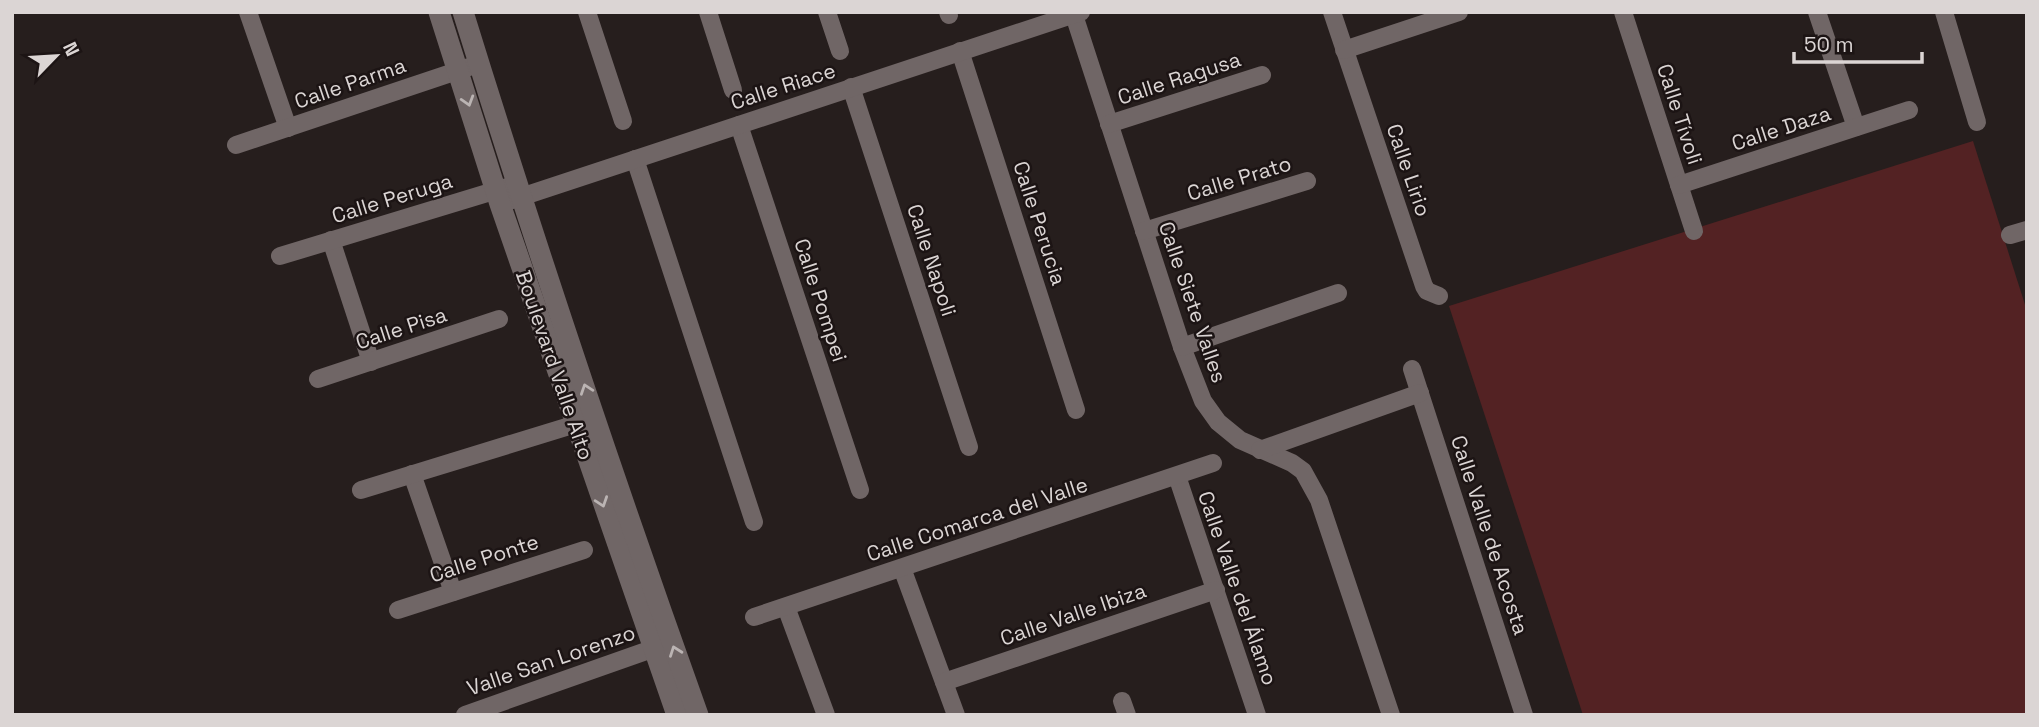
<svg xmlns="http://www.w3.org/2000/svg" width="2039" height="727" font-family="'Space Grotesk',sans-serif">
<style>
.green{fill:#532223}
.lines{fill:none;stroke-linecap:round;stroke-linejoin:round}
.minor{stroke:#706666;stroke-width:18}
.tertiary{stroke:#706666;stroke-width:21}
.oneway{stroke:#bbb4b3}
.labels{text-anchor:middle;dominant-baseline:central;stroke-width:5;stroke-linejoin:round;paint-order:stroke}
.street-label{font-size:21px;fill:#dbd5d4;stroke:#1c1414}
</style>
<rect width="100%" height="100%" fill="#261e1d"/>
<!-- green -->
<path class="green" d="M 1973,141 L 2027,311 L 2027,715 L 1583,715 L 1449,306 Z"/>
<g class="lines">
<!-- minor -->
<g class="minor">
<path d="M 248,12 L 288,128"/>
<path d="M 587,12 L 623,121"/>
<path d="M 708,12 L 733,90"/>
<path d="M 827,12 L 840,51"/>
<path d="M 948,12 L 949,15"/>
<path d="M 1073,12 L 1182,347 L 1203,401 L 1218,422 L 1240,440 L 1292,463 L 1303,471 L 1319,500 L 1391,715"/>
<path d="M 1332,12 L 1424,286 L 1427,291 L 1439,296"/>
<path d="M 1623,12 L 1694,231"/>
<path d="M 1817,12 L 1856,127"/>
<path d="M 1944,12 L 1977,122"/>
<path d="M 1344,50 L 1459,12"/>
<path d="M 960,51 L 1076,410"/>
<path d="M 851,87 L 969,447"/>
<path d="M 1109,124 L 1262,75"/>
<path d="M 739,125 L 860,490"/>
<path d="M 236,145 L 469,67"/>
<path d="M 635,159 L 754,522"/>
<path d="M 1679,185 L 1909,110"/>
<path d="M 509,201 L 1081,12"/>
<path d="M 1144,231 L 1307,181"/>
<path d="M 2010,235 L 2027,230"/>
<path d="M 331,240 L 371,362"/>
<path d="M 280,256 L 517,184"/>
<path d="M 1182,347 L 1338,293"/>
<path d="M 1412,369 L 1524,715"/>
<path d="M 318,379 L 499,319"/>
<path d="M 1260,450 L 1420,393"/>
<path d="M 412,474 L 453,592"/>
<path d="M 1177,476 L 1257,715"/>
<path d="M 361,490 L 589,420"/>
<path d="M 902,568 L 956,715"/>
<path d="M 786,607 L 826,715"/>
<path d="M 398,610 L 584,550"/>
<path d="M 754,617 L 1213,463"/>
<path d="M 944,682 L 1216,590"/>
<path d="M 1122,701 L 1127,715"/>
<path d="M 465,715 L 652,649"/>
</g>
<!-- tertiary -->
<g class="tertiary">
<path d="M 439,12 L 500,204 L 677,715"/>
<path d="M 463,12 C 536,248 615,483 698,715"/>
</g>
</g>
<!-- one-way arrows -->
<defs><path id="oneway-chevron" d="M-2-3.5L2.5 0L-2 3.5" fill="none" stroke-width="1.6" stroke-linecap="round" stroke-linejoin="round" transform="scale(1.75)"/></defs>
<g class="oneway">
<use href="#oneway-chevron" transform="translate(468 101) rotate(73)"/>
<use href="#oneway-chevron" transform="translate(586 389) rotate(-109)"/>
<use href="#oneway-chevron" transform="translate(602 502) rotate(71)"/>
<use href="#oneway-chevron" transform="translate(675 651) rotate(-110)"/>
</g>
<g class="labels">
<!-- street labels -->
<g class="street-label">
<text transform="translate(1179 78) rotate(-18)">Calle Ragusa</text>
<text transform="translate(350 83) rotate(-19)">Calle Parma</text>
<text transform="translate(783 86) rotate(-18)">Calle Riace</text>
<text transform="translate(1680 114) rotate(72)">Calle Tívoli</text>
<text transform="translate(1781 128) rotate(-18)">Calle Daza</text>
<text transform="translate(1409 170) rotate(71)">Calle Lirio</text>
<text transform="translate(1239 178) rotate(-17)">Calle Prato</text>
<text transform="translate(392 198) rotate(-17)">Calle Peruga</text>
<text transform="translate(1040 223) rotate(72)">Calle Perucia</text>
<text transform="translate(932 260) rotate(72)">Calle Napoli</text>
<text transform="translate(821 300) rotate(72)">Calle Pompei</text>
<text transform="translate(1193 302) rotate(71)">Calle Siete Valles</text>
<text transform="translate(401 328) rotate(-18)">Calle Pisa</text>
<text transform="translate(555 365) rotate(71)">Boulevard Valle Alto</text>
<text transform="translate(977 519) rotate(-18)">Calle Comarca del Valle</text>
<text transform="translate(1490 535) rotate(72)">Calle Valle de Acosta</text>
<text transform="translate(484 558) rotate(-18)">Calle Ponte</text>
<text transform="translate(1238 588) rotate(71)">Calle Valle del Álamo</text>
<text transform="translate(1073 614) rotate(-19)">Calle Valle Ibiza</text>
<text transform="translate(551 660) rotate(-19)">Valle San Lorenzo</text>
</g>
</g>
<!-- border -->
<rect width="2039" height="727" fill="none" stroke="#dbd5d4" stroke-width="28"/>
<!-- north arrow -->
<g transform="translate(56 56) rotate(65)" stroke="#1c1414" stroke-width="5" paint-order="stroke">
<path d="M0-5L12 26L0 18L-12 26Z" fill="#dbd5d4"/>
<text y="-10" font-size="19" font-weight="bold" text-anchor="middle" fill="#dbd5d4">N</text>
</g>
<!-- scale -->
<path d="M1794 52v10h128v-10" fill="none" stroke="#dbd5d4" stroke-width="3.5"/>
<text x="1804" y="52" font-size="21" fill="#dbd5d4" stroke="#1c1414" stroke-width="5" paint-order="stroke">50 m</text>
</svg>
